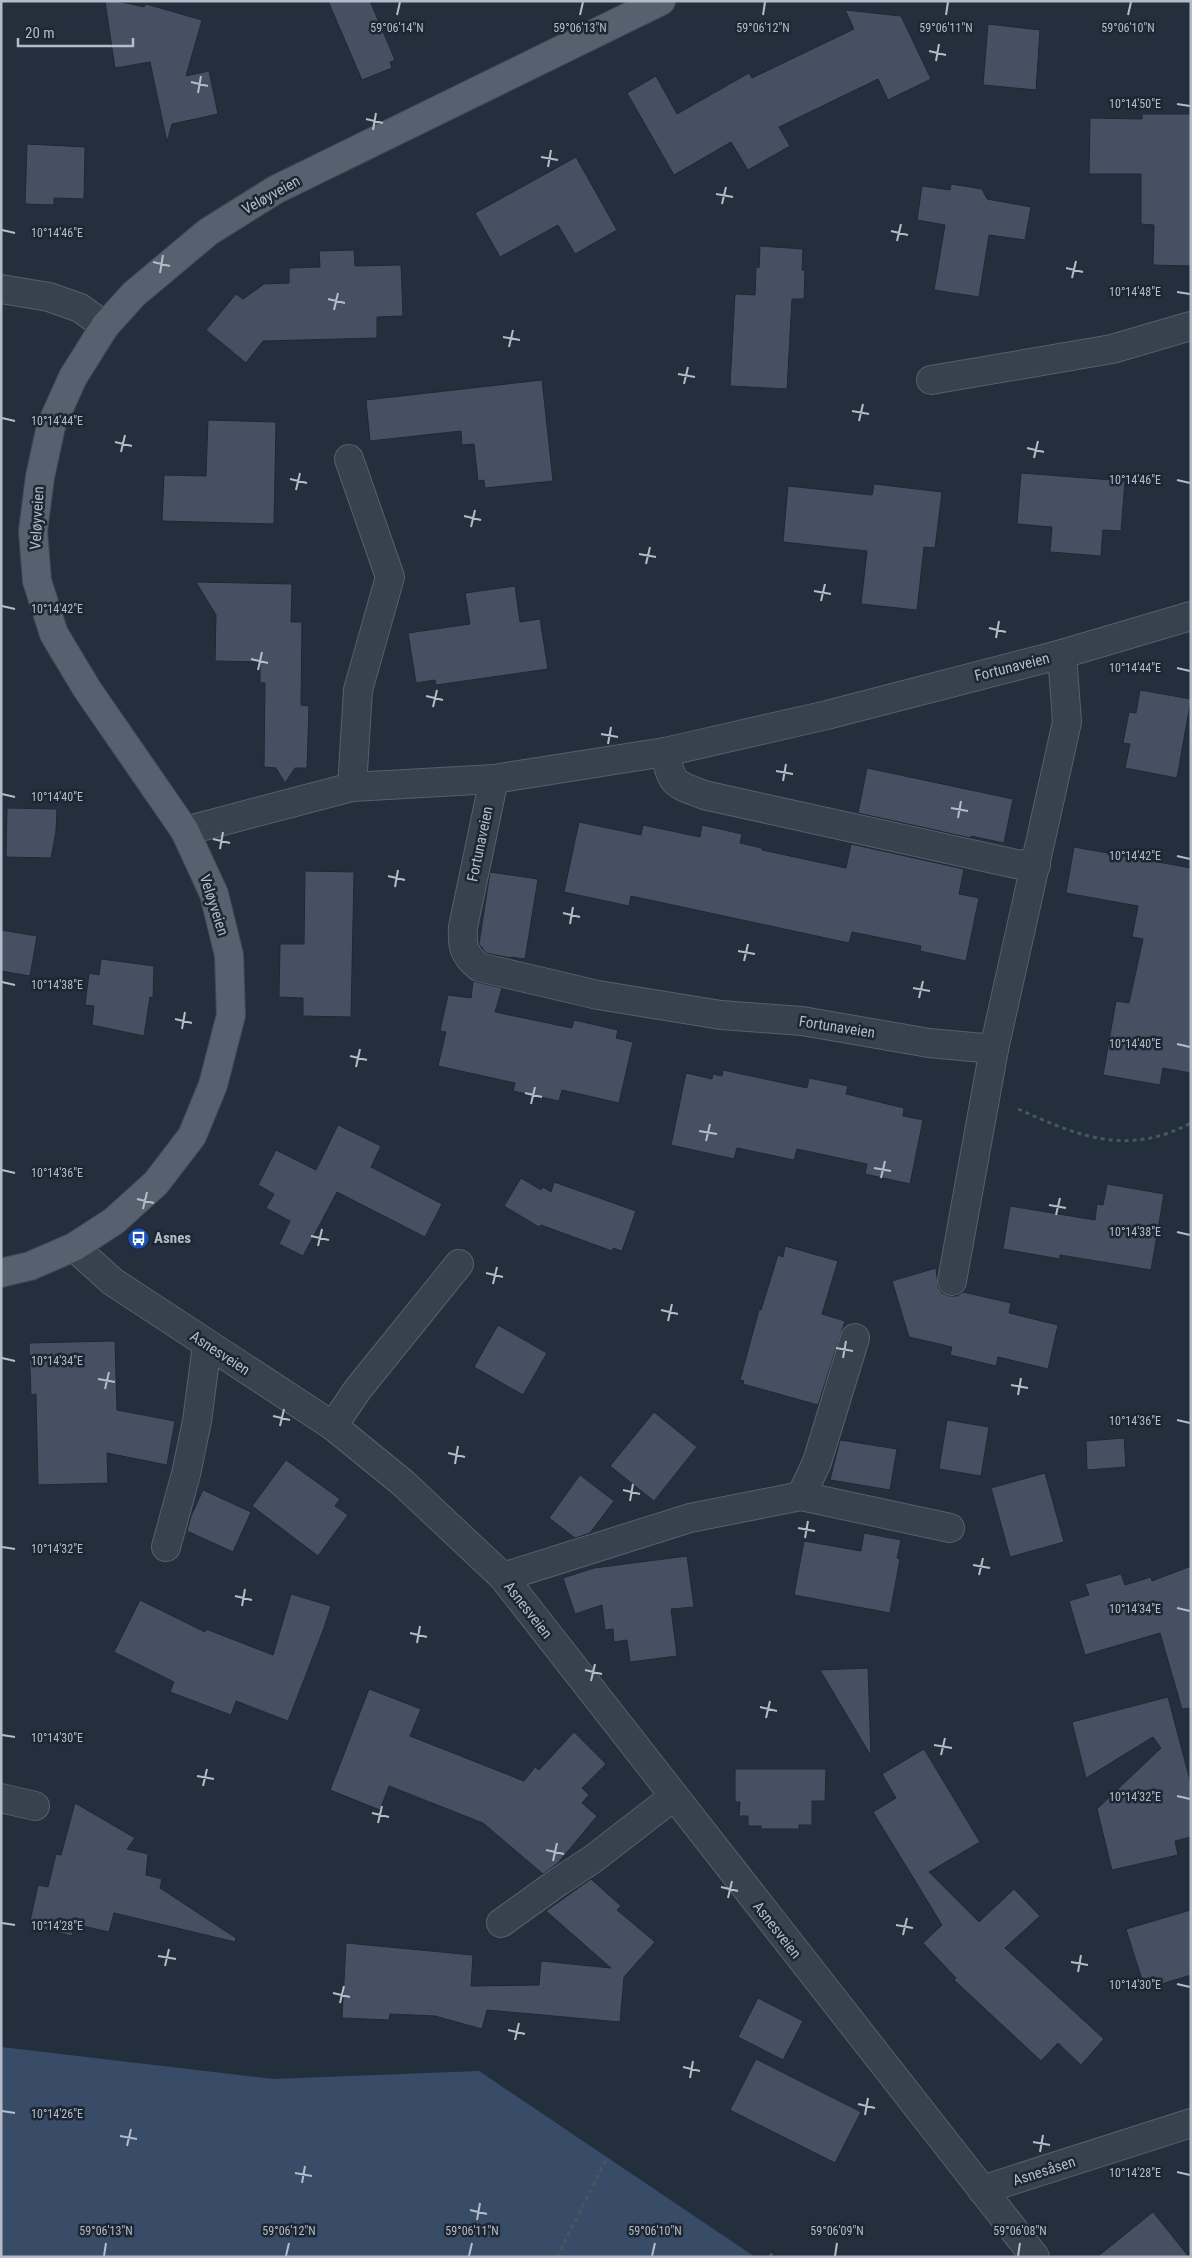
<svg xmlns="http://www.w3.org/2000/svg" width="1192" height="2258" font-family="'Roboto Condensed',sans-serif">
<style>
.water{fill:#394c67}
.building{fill:#455162;stroke:#1f2835}
.lines{fill:none;stroke-linecap:round;stroke-linejoin:round}
.minor-casing{stroke:#565f6c;stroke-width:30}
.major-casing{stroke:#414a57;stroke-width:30}
.path{stroke:#44595c;stroke-width:3;stroke-dasharray:4 4;stroke-linecap:butt}
.minor{stroke:#38414e;stroke-width:28}
.major{stroke:#56606e;stroke-width:28}
.ticks{fill:none;stroke:#b4bcc9;stroke-width:2}
.labels{text-anchor:middle;dominant-baseline:central;stroke-width:5;stroke-linejoin:round;paint-order:stroke}
.street-label{font-size:15px;fill:#b4bcc9;stroke:#1d2633}
.poi-label{font-size:15px;font-weight:bold;fill:#b4bcc9;stroke:#1d2633;text-anchor:start}
.ticks-label{font-size:12px;text-anchor:middle;fill:#b4bcc9;stroke:#1d2633;stroke-width:5;stroke-linejoin:round;paint-order:stroke}
</style>
<rect width="100%" height="100%" fill="#242f3e"/>
<!-- water -->
<path class="water" d="M 1,2047 L 274,2079 L 479,2071 L 755,2257 L 1,2257 Z"/>
<!-- building -->
<g class="building">
<path d="M 105,1 L 117,1 L 144,7 L 146,4 L 202,20 L 186,76 L 209,71 L 218,114 L 172,124 L 167,142 L 150,62 L 115,68 Z"/>
<path d="M 328,1 L 370,1 L 395,60 L 390,62 L 392,68 L 362,80 Z"/>
<path d="M 845,10 L 901,16 L 931,79 L 888,100 L 878,79 L 779,127 L 790,146 L 748,170 L 731,142 L 674,175 L 627,93 L 656,76 L 677,114 L 749,73 L 752,78 L 854,29 Z"/>
<path d="M 988,24 L 1040,30 L 1036,90 L 983,85 Z"/>
<path d="M 1142,114 L 1191,114 L 1191,266 L 1153,265 L 1154,225 L 1141,224 L 1141,174 L 1089,174 L 1090,118 L 1142,119 Z"/>
<path d="M 27,144 L 85,147 L 84,199 L 54,198 L 54,205 L 25,204 Z"/>
<path d="M 576,157 L 617,230 L 575,254 L 558,225 L 500,257 L 475,213 Z"/>
<path d="M 951,184 L 982,189 L 987,199 L 1031,207 L 1025,240 L 989,235 L 979,297 L 934,290 L 945,225 L 917,220 L 922,186 L 950,190 Z"/>
<path d="M 760,246 L 803,249 L 802,270 L 805,270 L 804,299 L 792,299 L 787,389 L 730,386 L 735,294 L 755,295 L 756,267 L 759,268 Z"/>
<path d="M 354,250 L 355,266 L 401,265 L 403,316 L 377,317 L 377,338 L 263,341 L 246,363 L 206,330 L 236,294 L 243,299 L 264,284 L 289,283 L 289,268 L 320,267 L 319,251 Z"/>
<path d="M 542,380 L 553,481 L 485,488 L 484,480 L 478,481 L 474,444 L 462,445 L 461,431 L 370,441 L 366,400 Z"/>
<path d="M 208,420 L 276,422 L 274,524 L 162,521 L 164,475 L 206,476 Z"/>
<path d="M 1021,473 L 1125,481 L 1121,531 L 1103,530 L 1101,556 L 1050,552 L 1052,527 L 1017,524 Z"/>
<path d="M 874,484 L 942,492 L 935,548 L 924,547 L 917,610 L 861,604 L 867,551 L 783,542 L 788,486 L 872,495 Z"/>
<path d="M 196,582 L 292,584 L 291,622 L 302,622 L 301,705 L 309,706 L 307,768 L 295,768 L 285,783 L 276,768 L 264,767 L 265,683 L 260,683 L 260,662 L 215,661 L 216,615 Z"/>
<path d="M 515,586 L 520,622 L 540,619 L 548,669 L 436,685 L 435,680 L 416,683 L 408,633 L 470,624 L 465,593 Z"/>
<path d="M 1140,690 L 1191,699 L 1177,778 L 1125,768 L 1130,744 L 1123,743 L 1129,712 L 1136,713 Z"/>
<path d="M 867,768 L 1013,799 L 1004,843 L 971,836 L 971,838 L 858,813 Z"/>
<path d="M 7,808 L 57,809 L 56,831 L 51,858 L 6,857 Z"/>
<path d="M 579,822 L 641,835 L 643,825 L 700,837 L 702,825 L 742,834 L 740,843 L 762,848 L 762,850 L 846,868 L 851,844 L 964,869 L 959,894 L 979,898 L 966,961 L 920,951 L 921,946 L 852,932 L 849,943 L 631,896 L 629,906 L 564,892 Z"/>
<path d="M 1074,847 L 1191,868 L 1191,1073 L 1163,1068 L 1160,1085 L 1103,1075 L 1116,1001 L 1129,1003 L 1143,939 L 1132,937 L 1138,906 L 1066,893 Z"/>
<path d="M 305,871 L 354,872 L 351,1017 L 303,1016 L 303,998 L 279,997 L 280,944 L 304,944 Z"/>
<path d="M 490,872 L 538,879 L 525,959 L 511,957 L 511,958 L 486,953 L 479,944 Z"/>
<path d="M 1,930 L 37,936 L 30,976 L 1,971 Z"/>
<path d="M 101,959 L 154,966 L 153,998 L 150,997 L 144,1036 L 92,1025 L 94,1006 L 85,1005 L 89,973 L 99,975 Z"/>
<path d="M 473,981 L 502,988 L 495,1012 L 572,1028 L 574,1020 L 618,1030 L 616,1038 L 633,1042 L 619,1103 L 562,1090 L 559,1101 L 513,1091 L 515,1083 L 438,1066 L 446,1032 L 440,1031 L 448,995 L 471,998 Z"/>
<path d="M 723,1070 L 807,1088 L 809,1078 L 848,1086 L 846,1094 L 904,1108 L 903,1116 L 923,1120 L 910,1184 L 865,1174 L 867,1164 L 797,1149 L 794,1160 L 737,1148 L 734,1159 L 671,1145 L 686,1073 L 712,1079 L 713,1074 L 722,1076 Z"/>
<path d="M 338,1125 L 381,1146 L 371,1167 L 442,1204 L 425,1237 L 337,1192 L 303,1256 L 279,1244 L 290,1221 L 266,1208 L 274,1194 L 258,1185 L 276,1150 L 316,1170 Z"/>
<path d="M 521,1178 L 541,1190 L 543,1187 L 551,1192 L 554,1182 L 636,1211 L 622,1251 L 613,1248 L 612,1251 L 541,1225 L 539,1227 L 504,1206 Z"/>
<path d="M 1107,1184 L 1164,1194 L 1151,1270 L 1060,1255 L 1060,1259 L 1003,1249 L 1010,1206 L 1095,1220 L 1097,1204 L 1103,1205 Z"/>
<path d="M 785,1246 L 838,1261 L 822,1314 L 845,1321 L 818,1405 L 743,1384 L 744,1381 L 740,1380 L 759,1310 L 761,1310 L 778,1255 L 783,1257 Z"/>
<path d="M 936,1268 L 938,1287 L 942,1293 L 949,1296 L 957,1296 L 963,1292 L 1011,1303 L 1009,1313 L 1058,1325 L 1048,1369 L 998,1357 L 996,1366 L 950,1355 L 952,1347 L 909,1337 L 892,1281 Z"/>
<path d="M 498,1325 L 547,1353 L 523,1395 L 474,1367 Z"/>
<path d="M 115,1341 L 117,1410 L 175,1421 L 167,1465 L 107,1453 L 108,1483 L 38,1485 L 36,1394 L 31,1395 L 29,1343 Z"/>
<path d="M 654,1412 L 697,1447 L 654,1501 L 610,1466 Z"/>
<path d="M 947,1420 L 989,1427 L 981,1476 L 939,1469 Z"/>
<path d="M 1124,1438 L 1126,1467 L 1087,1470 L 1086,1441 Z"/>
<path d="M 840,1440 L 897,1449 L 890,1490 L 830,1480 Z"/>
<path d="M 286,1460 L 340,1499 L 335,1506 L 348,1515 L 318,1556 L 252,1506 Z"/>
<path d="M 1045,1473 L 1064,1542 L 1010,1557 L 991,1488 Z"/>
<path d="M 580,1475 L 614,1501 L 590,1533 L 575,1538 L 549,1518 Z"/>
<path d="M 203,1490 L 251,1512 L 233,1552 L 187,1531 L 191,1516 Z"/>
<path d="M 864,1533 L 901,1540 L 897,1558 L 900,1559 L 890,1613 L 794,1595 L 804,1541 L 861,1551 Z"/>
<path d="M 687,1556 L 694,1607 L 671,1609 L 677,1656 L 630,1662 L 627,1640 L 614,1642 L 613,1629 L 605,1630 L 602,1605 L 575,1614 L 563,1578 L 594,1568 Z"/>
<path d="M 1191,1566 L 1191,1708 L 1182,1709 L 1160,1633 L 1085,1655 L 1069,1601 L 1089,1595 L 1085,1584 L 1121,1574 L 1125,1585 L 1151,1577 L 1152,1581 Z"/>
<path d="M 291,1594 L 331,1606 L 324,1628 L 288,1721 L 236,1701 L 231,1715 L 170,1692 L 174,1682 L 114,1652 L 140,1600 L 205,1632 L 206,1629 L 273,1655 Z"/>
<path d="M 868,1668 L 871,1756 L 820,1670 Z"/>
<path d="M 369,1689 L 421,1709 L 410,1736 L 524,1781 L 535,1767 L 539,1770 L 574,1732 L 606,1764 L 582,1788 L 589,1795 L 582,1803 L 597,1816 L 558,1863 L 543,1874 L 483,1823 L 389,1786 L 380,1810 L 330,1790 Z"/>
<path d="M 1168,1697 L 1191,1784 L 1191,1837 L 1175,1841 L 1178,1855 L 1112,1870 L 1097,1809 L 1161,1748 L 1153,1737 L 1086,1778 L 1072,1722 Z"/>
<path d="M 924,1749 L 980,1842 L 929,1872 L 979,1922 L 1014,1889 L 1040,1916 L 1005,1948 L 1104,2039 L 1081,2065 L 1058,2043 L 1041,2061 L 954,1980 L 956,1978 L 923,1943 L 942,1925 L 873,1812 L 896,1798 L 882,1774 Z"/>
<path d="M 735,1769 L 826,1769 L 825,1801 L 812,1801 L 812,1825 L 799,1825 L 799,1829 L 761,1829 L 761,1826 L 748,1826 L 748,1816 L 739,1816 L 740,1802 L 735,1802 Z"/>
<path d="M 75,1803 L 135,1838 L 127,1849 L 148,1854 L 146,1875 L 162,1879 L 160,1888 L 236,1938 L 235,1942 L 114,1913 L 109,1932 L 74,1924 L 72,1936 L 29,1926 L 38,1885 L 48,1887 L 56,1854 L 61,1855 Z"/>
<path d="M 591,1879 L 621,1906 L 617,1910 L 655,1942 L 624,1977 L 620,2022 L 487,2010 L 482,2029 L 435,2016 L 390,2014 L 389,2020 L 342,2018 L 346,1943 L 473,1955 L 471,1986 L 539,1985 L 541,1961 L 611,1968 L 546,1911 Z"/>
<path d="M 1191,1910 L 1191,1975 L 1145,1989 L 1126,1929 Z"/>
<path d="M 758,1998 L 803,2021 L 783,2060 L 738,2037 Z"/>
<path d="M 756,2059 L 861,2112 L 835,2163 L 730,2110 Z"/>
<path d="M 1153,2212 L 1189,2257 L 1097,2257 Z"/>
</g>
<g class="lines">
<defs>
<g id="minor">
<path d="M 1,289 L 49,297 L 80,308 L 105,326"/>
<path d="M 931,380 L 1112,349 L 1191,326"/>
<path d="M 349,459 L 390,577 L 358,690 L 352,787"/>
<path d="M 665,752 C 672,785 673,783 704,795 L 1016,864 L 1036,865"/>
<path d="M 494,779 L 463,927 C 462,946 463,954 479,967 L 598,995 L 721,1015 L 802,1021 L 929,1043 L 994,1049"/>
<path d="M 185,831 L 352,787 L 494,779 L 665,752 L 827,715 L 1062,654 L 1191,616"/>
<path d="M 74,1247 L 113,1282 L 333,1426 L 403,1483 L 503,1577 L 1035,2257"/>
<path d="M 952,1281 L 994,1049 L 1067,722 L 1062,654"/>
<path d="M 333,1426 L 358,1389 L 459,1264"/>
<path d="M 801,1496 L 817,1462 L 855,1338"/>
<path d="M 166,1547 L 186,1474 L 197,1421 L 207,1345"/>
<path d="M 503,1577 L 690,1518 L 801,1496 L 950,1528"/>
<path d="M 1,1798 L 35,1806"/>
<path d="M 501,1923 L 558,1882 L 593,1859 L 673,1797"/>
<path d="M 982,2190 L 1191,2123"/>
</g>
<path id="major" d="M 1,1273 L 30,1266 L 74,1247 L 114,1221 L 156,1183 L 192,1136 L 213,1085 L 231,1015 L 229,955 L 214,894 L 185,831 L 87,689 L 54,634 L 37,581 L 33,531 L 40,477 L 51,426 L 73,377 L 105,326 L 134,294 L 208,232 L 275,190 L 661,1"/>
</defs>
<!-- minor casing -->
<use href="#minor" class="minor-casing"/>
<!-- major casing -->
<use href="#major" class="major-casing"/>
<!-- path -->
<g class="path">
<path d="M 1018,1109 C 1078,1136 1127,1157 1191,1123"/>
<path d="M 557,2257 L 607,2158"/>
<path d="M 770,2257 L 774,2250"/>
</g>
<!-- minor -->
<use href="#minor" class="minor"/>
<!-- major -->
<use href="#major" class="major"/>
</g>
<!-- ticks -->
<path class="ticks" d="M 397,15 L 400,2M 580,15 L 583,2M 763,15 L 765,2M 946,15 L 948,2M 1128,15 L 1131,2M 929,51 L 946,55M 936,61 L 939,44M 191,82 L 208,86M 198,93 L 201,76M 1177,104 L 1190,106M 366,119 L 383,123M 373,130 L 376,113M 541,157 L 558,160M 548,167 L 551,150M 716,194 L 733,197M 722,204 L 726,187M 2,230 L 15,233M 891,231 L 908,235M 897,241 L 901,224M 153,262 L 170,266M 1066,268 L 1083,272M 160,273 L 163,255M 1072,278 L 1076,261M 1177,292 L 1190,294M 328,299 L 345,303M 334,310 L 338,293M 503,337 L 520,340M 509,347 L 513,330M 678,374 L 695,377M 684,384 L 688,367M 852,411 L 869,414M 2,418 L 15,421M 859,421 L 863,404M 115,442 L 132,446M 1027,448 L 1044,452M 121,452 L 125,435M 1034,458 L 1038,441M 290,479 L 307,483M 1177,480 L 1190,483M 296,490 L 300,473M 464,516 L 481,520M 471,527 L 475,510M 639,554 L 656,557M 646,564 L 650,547M 814,591 L 831,594M 821,601 L 825,584M 2,606 L 15,609M 989,628 L 1006,632M 996,638 L 999,621M 251,659 L 268,663M 1177,668 L 1190,671M 258,670 L 262,652M 426,696 L 443,700M 433,707 L 437,690M 601,734 L 618,737M 608,744 L 611,727M 776,771 L 793,774M 783,781 L 786,764M 2,794 L 15,797M 951,808 L 968,811M 958,818 L 961,801M 213,839 L 230,843M 220,849 L 223,832M 1177,856 L 1190,859M 388,876 L 405,880M 395,887 L 398,870M 563,913 L 580,917M 570,924 L 573,907M 738,951 L 755,954M 744,961 L 748,944M 2,982 L 15,985M 913,988 L 930,991M 919,998 L 923,981M 175,1019 L 192,1023M 182,1029 L 185,1012M 1177,1044 L 1190,1047M 350,1056 L 367,1060M 356,1067 L 360,1049M 525,1093 L 542,1097M 531,1104 L 535,1087M 699,1131 L 717,1134M 706,1141 L 710,1124M 874,1168 L 891,1171M 2,1170 L 15,1173M 881,1178 L 885,1161M 137,1199 L 154,1203M 1049,1205 L 1066,1208M 143,1209 L 147,1192M 1056,1215 L 1060,1198M 1177,1232 L 1190,1235M 311,1236 L 329,1240M 318,1246 L 322,1229M 486,1273 L 503,1277M 493,1284 L 497,1267M 661,1310 L 678,1314M 668,1321 L 672,1304M 836,1348 L 853,1351M 2,1358 L 15,1361M 843,1358 L 846,1341M 98,1379 L 115,1382M 1011,1385 L 1028,1388M 105,1389 L 109,1372M 1018,1395 L 1021,1378M 273,1416 L 290,1420M 1177,1420 L 1190,1423M 280,1426 L 284,1409M 448,1453 L 465,1457M 455,1464 L 458,1446M 623,1490 L 640,1494M 630,1501 L 633,1484M 798,1528 L 815,1531M 805,1538 L 808,1521M 2,1547 L 15,1549M 973,1565 L 990,1568M 979,1575 L 983,1558M 235,1596 L 252,1600M 242,1606 L 245,1589M 1177,1608 L 1190,1611M 410,1633 L 427,1637M 417,1643 L 420,1626M 585,1670 L 602,1674M 591,1681 L 595,1664M 760,1707 L 777,1711M 766,1718 L 770,1701M 2,1735 L 15,1737M 934,1745 L 952,1748M 941,1755 L 945,1738M 197,1776 L 214,1779M 203,1786 L 207,1769M 1177,1796 L 1190,1799M 372,1813 L 389,1817M 378,1823 L 382,1806M 546,1850 L 564,1854M 553,1861 L 557,1843M 721,1887 L 738,1891M 728,1898 L 732,1881M 2,1923 L 15,1925M 896,1925 L 913,1928M 903,1935 L 907,1918M 158,1956 L 176,1959M 1071,1962 L 1088,1965M 165,1966 L 169,1949M 1078,1972 L 1081,1955M 1177,1984 L 1190,1987M 333,1993 L 350,1997M 340,2003 L 344,1986M 508,2030 L 525,2034M 515,2040 L 519,2023M 683,2067 L 700,2071M 690,2078 L 693,2061M 858,2104 L 875,2108M 2,2111 L 15,2113M 865,2115 L 868,2098M 120,2136 L 137,2139M 1033,2142 L 1050,2145M 127,2146 L 131,2129M 1040,2152 L 1043,2135M 1177,2172 L 1190,2175M 295,2173 L 312,2176M 302,2183 L 305,2166M 470,2210 L 487,2214M 477,2220 L 480,2203M 104,2256 L 106,2243M 286,2256 L 289,2243M 469,2256 L 472,2243M 652,2256 L 655,2243M 835,2256 L 837,2243M 1018,2256 L 1020,2243"/>
<!-- icons -->
<defs>
<symbol id="bus-disc" viewBox="-11 -11 22 22"><circle r="9.5" fill="#1a4fb4" stroke="#1d2633"/><path d="M-5-6H5V4H4V6H2V4H-2V6H-4V4H-5ZM-3.5-4V0h7V-4ZM-3.5 1.2v1.5H-2V1.2ZM2 1.2v1.5H3.5V1.2Z" fill="#fff"/></symbol>
</defs>
<g fill-rule="evenodd">
<use href="#bus-disc" x="126" y="1226" width="25" height="25"/>
</g>
<g class="labels">
<!-- street labels -->
<g class="street-label">
<text transform="translate(271 195) rotate(-29)">Veløyveien</text>
<text transform="translate(37 518) rotate(-87)">Veløyveien</text>
<text transform="translate(1012 667) rotate(-14)">Fortunaveien</text>
<text transform="translate(480 844) rotate(-78)">Fortunaveien</text>
<text transform="translate(214 905) rotate(72)">Veløyveien</text>
<text transform="translate(837 1027) rotate(9)">Fortunaveien</text>
<text transform="translate(220 1353) rotate(33)">Asnesveien</text>
<text transform="translate(528 1610) rotate(52)">Asnesveien</text>
<text transform="translate(777 1930) rotate(52)">Asnesveien</text>
<text transform="translate(1044 2171) rotate(-18)">Asnesåsen</text>
</g>
<!-- poi labels -->
<g class="poi-label">
<text x="154" y="1238">Asnes</text>
</g>
</g>
<g class="ticks-label">
<text x="397" y="32">59°06'14"N</text>
<text x="580" y="32">59°06'13"N</text>
<text x="763" y="32">59°06'12"N</text>
<text x="946" y="32">59°06'11"N</text>
<text x="1128" y="32">59°06'10"N</text>
<text x="1135" y="108">10°14'50"E</text>
<text x="57" y="237">10°14'46"E</text>
<text x="1135" y="296">10°14'48"E</text>
<text x="57" y="425">10°14'44"E</text>
<text x="1135" y="484">10°14'46"E</text>
<text x="57" y="613">10°14'42"E</text>
<text x="1135" y="672">10°14'44"E</text>
<text x="57" y="801">10°14'40"E</text>
<text x="1135" y="860">10°14'42"E</text>
<text x="57" y="989">10°14'38"E</text>
<text x="1135" y="1048">10°14'40"E</text>
<text x="57" y="1177">10°14'36"E</text>
<text x="1135" y="1236">10°14'38"E</text>
<text x="57" y="1365">10°14'34"E</text>
<text x="1135" y="1425">10°14'36"E</text>
<text x="57" y="1553">10°14'32"E</text>
<text x="1135" y="1613">10°14'34"E</text>
<text x="57" y="1742">10°14'30"E</text>
<text x="1135" y="1801">10°14'32"E</text>
<text x="57" y="1930">10°14'28"E</text>
<text x="1135" y="1989">10°14'30"E</text>
<text x="57" y="2118">10°14'26"E</text>
<text x="1135" y="2177">10°14'28"E</text>
<text x="106" y="2235">59°06'13"N</text>
<text x="289" y="2235">59°06'12"N</text>
<text x="472" y="2235">59°06'11"N</text>
<text x="655" y="2235">59°06'10"N</text>
<text x="837" y="2235">59°06'09"N</text>
<text x="1020" y="2235">59°06'08"N</text>
</g>
<!-- border -->
<rect width="1192" height="2258" fill="none" stroke="#b4bcc9" stroke-width="5"/>
<!-- scale -->
<path d="M18 38v8h115v-8" fill="none" stroke="#b4bcc9" stroke-width="2.5"/>
<text x="25" y="38" font-size="15" fill="#b4bcc9" stroke="#1d2633" stroke-width="4" paint-order="stroke">20 m</text>
</svg>
